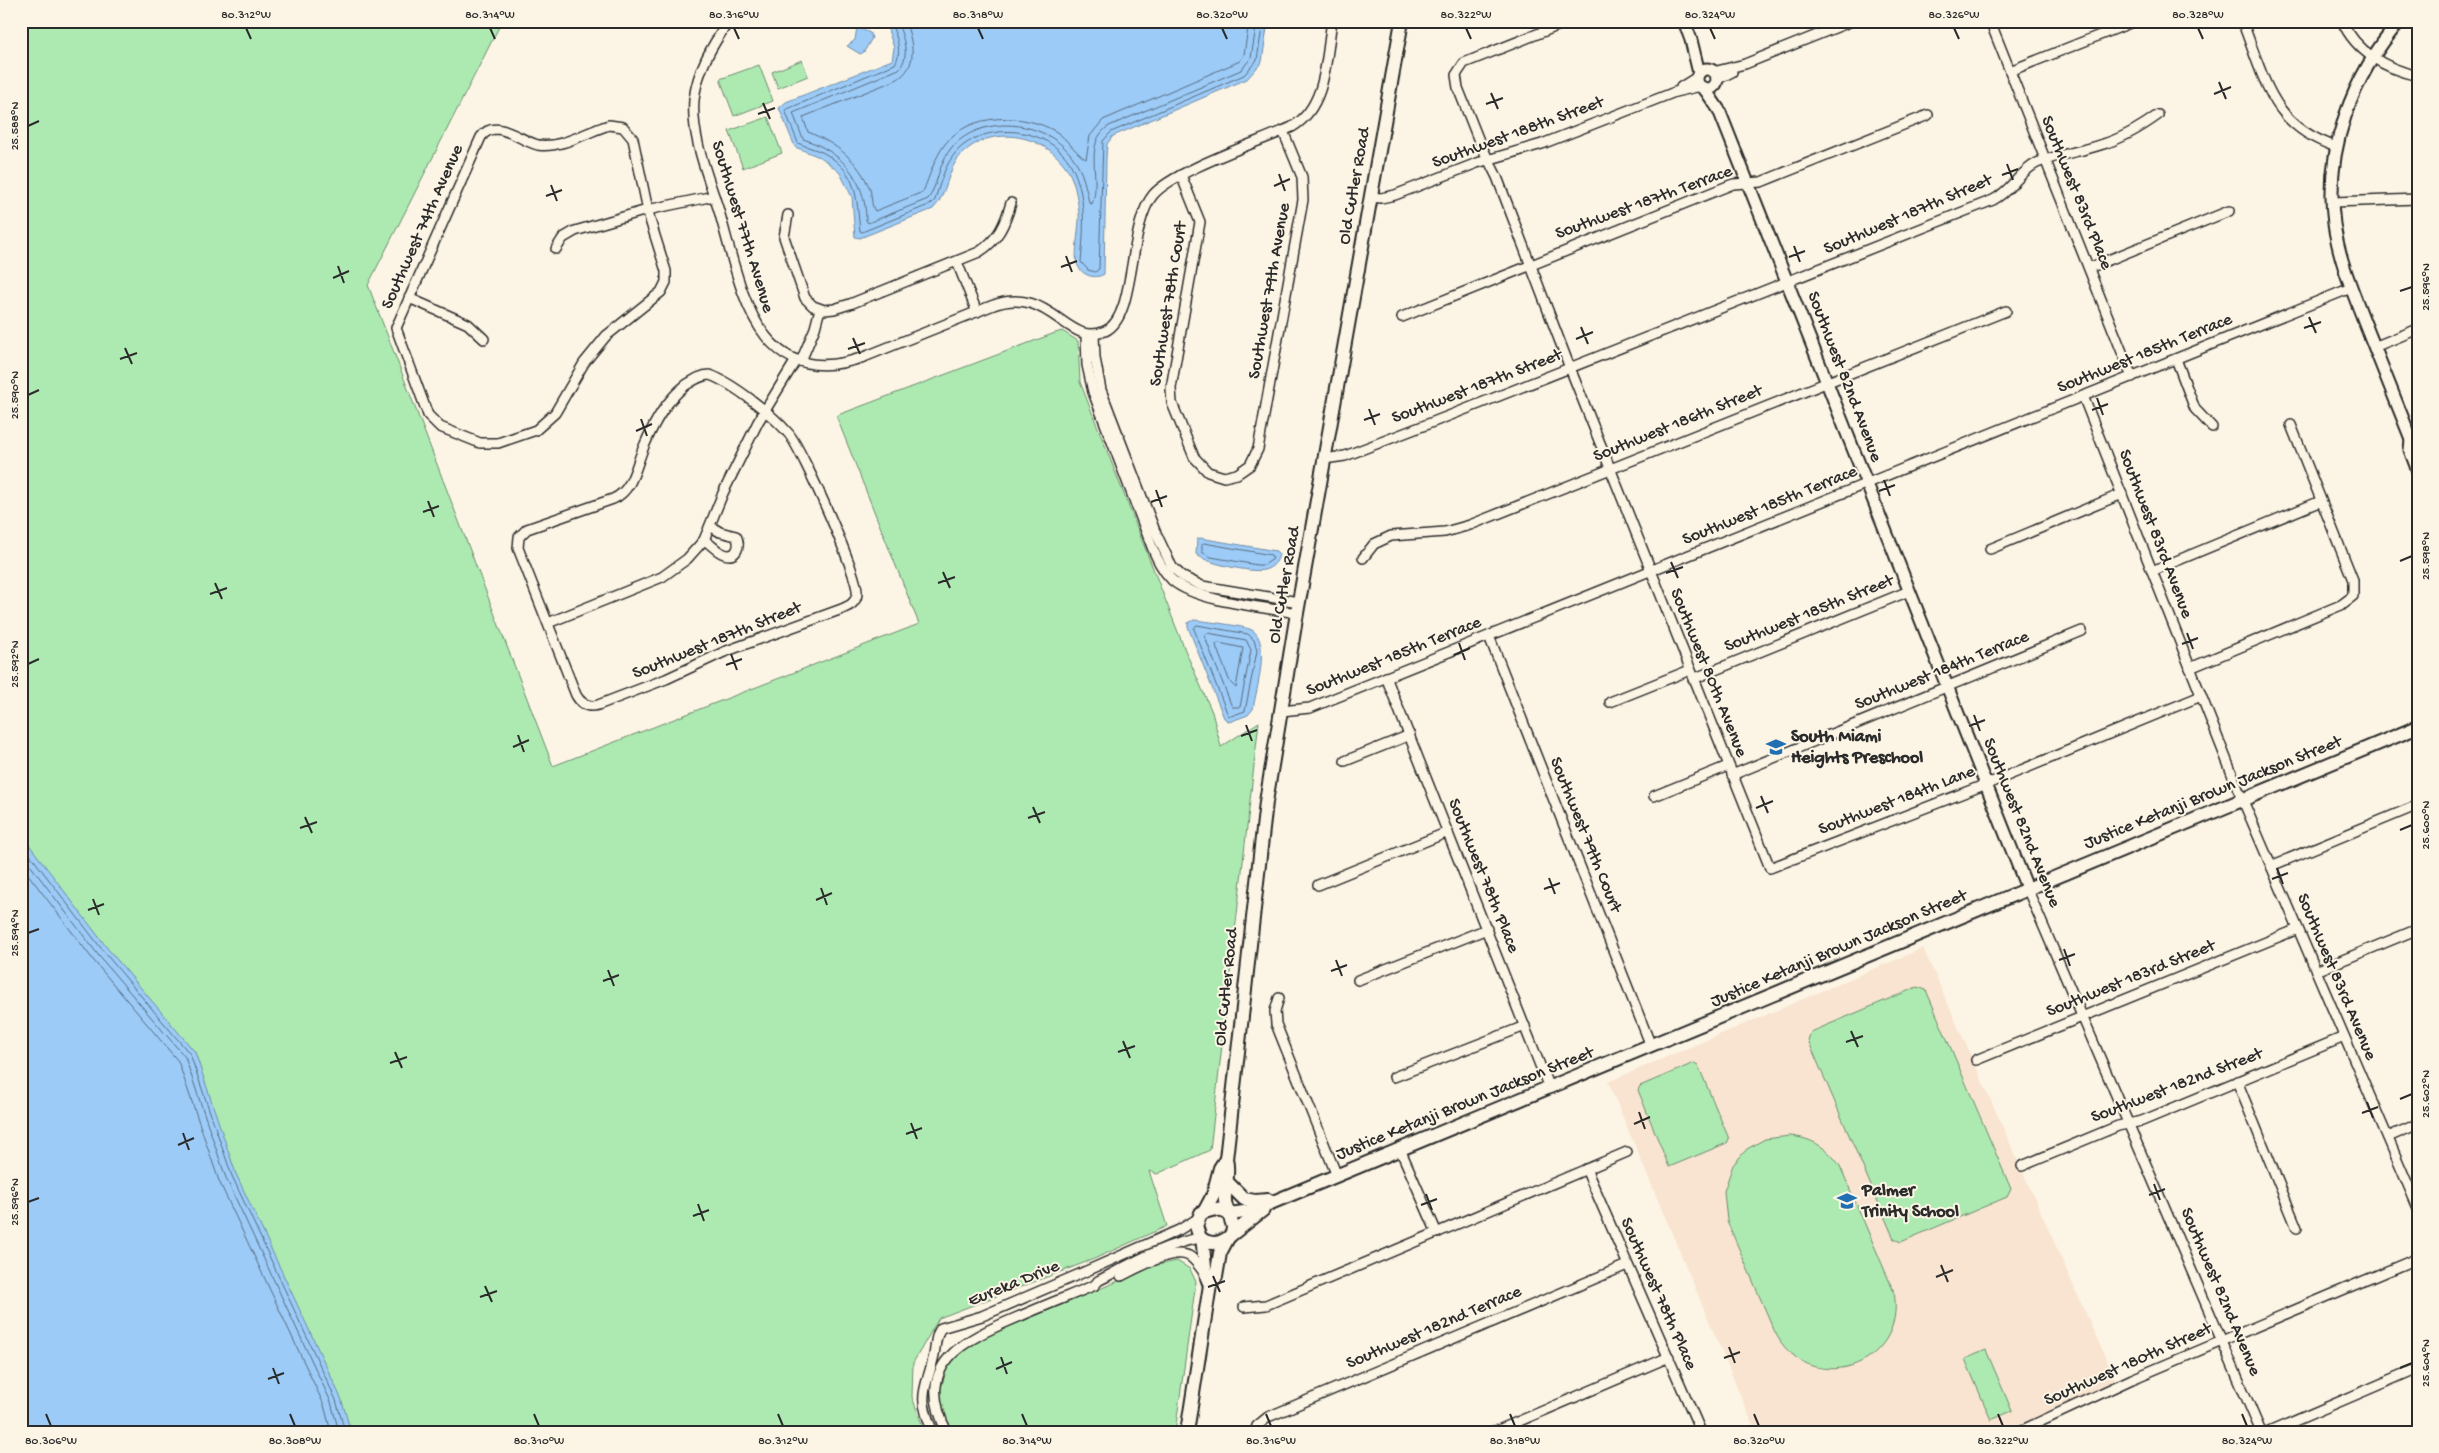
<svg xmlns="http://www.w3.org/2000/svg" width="2439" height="1453" font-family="'Gochi Hand',sans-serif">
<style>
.built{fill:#f8e4d0}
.green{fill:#adeab1;stroke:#6c8a6e}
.water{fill:#9ccbf8;stroke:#6f8ba6}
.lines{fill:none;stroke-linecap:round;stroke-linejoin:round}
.shore{stroke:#586b7d;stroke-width:1}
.minor-casing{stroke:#2b2b2b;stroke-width:12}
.tertiary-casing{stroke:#2b2b2b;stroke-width:15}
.secondary-casing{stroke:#2b2b2b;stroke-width:16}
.minor{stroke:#fcf5e5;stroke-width:9}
.tertiary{stroke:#fcf5e5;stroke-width:11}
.secondary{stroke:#fcf5e5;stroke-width:12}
.ticks{fill:none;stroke:#2b2b2b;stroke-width:2}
.labels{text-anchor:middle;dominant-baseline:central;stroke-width:4;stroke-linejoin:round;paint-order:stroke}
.street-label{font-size:18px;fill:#2b2b2b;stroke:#fcf5e5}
.poi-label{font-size:18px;font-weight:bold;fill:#2b2b2b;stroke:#fcf5e5;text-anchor:start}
.neatline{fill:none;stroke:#2b2b2b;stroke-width:2}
.ticks-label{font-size:12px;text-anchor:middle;fill:#2b2b2b}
</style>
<rect width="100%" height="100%" fill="#fcf5e5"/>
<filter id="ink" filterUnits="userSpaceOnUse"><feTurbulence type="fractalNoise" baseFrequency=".02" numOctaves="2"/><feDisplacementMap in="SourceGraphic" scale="10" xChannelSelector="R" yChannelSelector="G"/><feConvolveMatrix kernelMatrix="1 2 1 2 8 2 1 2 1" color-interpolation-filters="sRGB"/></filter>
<g filter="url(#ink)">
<!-- built -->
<path class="built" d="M 1923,948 L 2116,1381 L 2008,1432 L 1756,1432 L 1608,1082 Z"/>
<!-- green -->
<g class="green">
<path d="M 21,21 L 502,21 L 368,285 L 553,766 L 919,624 L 837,418 L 838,415 L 1055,333 L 1062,331 L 1078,341 L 1080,382 L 1185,650 L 1212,712 L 1221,747 L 1259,722 L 1210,1150 L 1157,1174 L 1149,1171 L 1167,1226 L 1094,1259 L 939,1318 L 913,1363 L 912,1397 L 925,1432 L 21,1432 Z"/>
<path d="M 802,60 L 808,76 L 778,88 L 772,72 Z"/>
<path d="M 759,65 L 773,101 L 734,116 L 720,79 Z"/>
<path d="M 768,117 L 782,153 L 743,168 L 729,131 Z"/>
<path d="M 1917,987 L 1926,990 L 2011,1189 L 2007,1197 L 1901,1242 L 1894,1239 L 1808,1040 L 1811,1032 Z"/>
<path d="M 1694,1063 L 1698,1065 L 1729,1139 L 1727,1143 L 1669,1167 L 1638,1090 L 1640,1086 Z"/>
<path d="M 1790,1136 C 1812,1138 1828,1148 1840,1166 L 1894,1292 C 1908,1368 1806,1400 1774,1330 L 1727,1221 L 1724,1191 L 1733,1165 L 1747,1149 L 1765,1139 Z"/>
<path d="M 1177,1261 L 1190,1269 L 1196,1282 L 1175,1432 L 950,1432 L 940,1407 L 941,1388 L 948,1364 L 958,1352 L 984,1337 L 1157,1265 Z"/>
<path d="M 1986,1350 L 2012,1411 L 1991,1420 L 1965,1359 Z"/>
</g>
<!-- water -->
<g class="water">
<path d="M 885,21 L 1268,21 L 1262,62 L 1247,79 L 1113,136 L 1107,144 L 1106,159 L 1104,274 C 1095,280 1082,275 1078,266 C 1073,258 1080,225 1079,213 C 1078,202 1076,190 1072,179 C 1056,137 994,120 961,155 C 946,170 948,195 933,209 L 860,238 L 855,237 L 852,197 L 840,173 L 822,158 L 795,147 L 779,108 L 786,102 L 892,60 L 894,48 Z"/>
<path d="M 857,27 L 870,33 L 872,38 L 864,52 L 860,54 L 847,46 L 855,40 Z"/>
<path d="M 1200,538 L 1276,551 L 1279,554 C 1278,562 1272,568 1264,570 C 1252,573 1204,563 1196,554 L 1197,539 Z"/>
<path d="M 1194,620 C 1205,621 1244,626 1252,630 C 1271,641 1256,691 1253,709 L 1248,715 L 1229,722 L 1224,718 L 1188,627 L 1188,623 Z"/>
<path d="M 21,834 L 108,949 L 195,1052 L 236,1174 L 341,1398 L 351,1432 L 21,1432 Z"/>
</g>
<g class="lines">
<!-- shore -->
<g class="shore">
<path d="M 890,21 C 896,35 903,50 895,64 L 785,110 L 798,143 C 806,147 816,149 824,153 C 859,173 856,198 860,231 L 862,232 L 931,204 L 935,200 C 940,183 945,164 957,151 C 987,120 1050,127 1071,165 C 1087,195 1084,229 1081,262 L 1088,270 L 1095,272 L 1099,269 L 1103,141 L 1111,132 L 1244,75 L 1257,60 L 1263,21"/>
<path d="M 897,21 C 903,37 911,55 899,69 L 793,113 L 803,139 C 841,151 866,179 866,220 L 868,223 L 928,199 C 938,186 938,163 952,147 C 985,112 1049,121 1074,159 C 1083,172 1086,188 1089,203 L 1092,204 C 1102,180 1082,143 1109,126 L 1241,70 L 1251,58 L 1257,21"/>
<path d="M 905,21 C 913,42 919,67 896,80 L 803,117 L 808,132 C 837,144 858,160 870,189 C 872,196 871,206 875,211 L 923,192 C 930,175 934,159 945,144 C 970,112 1023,113 1055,131 C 1066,137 1078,156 1086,159 L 1090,136 L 1103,120 L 1240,61 L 1244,55 L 1249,21"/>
<path d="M 1204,543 L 1271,555 L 1273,559 L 1264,565 L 1257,565 L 1211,557 L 1202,552 L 1202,545 Z"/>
<path d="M 1197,625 L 1248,634 L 1254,640 L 1257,651 L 1245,711 L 1231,716 L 1228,715 L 1194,629 Z"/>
<path d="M 1208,633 L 1246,640 L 1251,650 L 1240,707 L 1232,707 L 1208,645 L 1205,636 Z"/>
<path d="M 1219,643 L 1243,648 L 1236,688 L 1230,682 L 1217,649 L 1216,644 Z"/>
<path d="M 21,843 L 104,952 L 190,1054 L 232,1176 L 336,1400 L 345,1432"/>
<path d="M 21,853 L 99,956 L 185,1057 L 226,1178 L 331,1402 L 339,1432"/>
<path d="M 21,865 L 94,961 L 178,1061 L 219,1181 L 324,1405 L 331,1432"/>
</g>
<defs>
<g id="minor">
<path d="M 729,21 C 712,45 697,71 694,100 C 691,137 708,176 719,211 C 741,286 755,395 864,357 L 991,306 C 1051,283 1066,349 1105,331 C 1137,317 1127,227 1153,195 C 1173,171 1259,142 1292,127 C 1327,107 1326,57 1332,21"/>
<path d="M 1570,21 L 1464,63 L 1456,75 L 1458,88 L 1479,141 L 1497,177 L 1570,368 L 1770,868 L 1997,780 L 2201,696"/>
<path d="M 1990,21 L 2132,377"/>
<path d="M 2242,21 C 2265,79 2271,126 2337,147"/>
<path d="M 2342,21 C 2356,52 2386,69 2418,76"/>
<path d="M 2010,71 L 2135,21"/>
<path d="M 1713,72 L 1745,64 L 1852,21"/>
<path d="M 1716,80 L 1732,72"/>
<path d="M 1681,87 L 1697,77"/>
<path d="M 609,125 L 623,127 L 633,139 L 650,220 L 666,271 L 666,282 L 661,292 L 606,336 L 584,363 L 555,413 L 536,430 L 498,443 L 480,443 L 440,427 L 428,415 L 396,328 L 481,137 C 495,117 520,141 538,145 C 561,149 588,131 609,125 Z"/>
<path d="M 1181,175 L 1200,222 L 1171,388 L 1172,403 L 1194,457 L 1208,472 L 1224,477 L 1237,474 L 1250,465 L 1258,449 L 1303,200 L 1302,177 L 1283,131"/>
<path d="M 1371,197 L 1381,198 L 1395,195 L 1477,163 L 1542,144 L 1675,92 L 1701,86"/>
<path d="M 2333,202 L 2418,199"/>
<path d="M 788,215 L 784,237 L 805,298 L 813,306 L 824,310 L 834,309 L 850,304 L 979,252 C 998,240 1005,224 1011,203"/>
<path d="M 556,249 L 563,238 L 575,231 L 647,210 L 714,196"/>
<path d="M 957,262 L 977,312"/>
<path d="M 2089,268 L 2229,211"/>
<path d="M 409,298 L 468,324 L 484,339"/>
<path d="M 1402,317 L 1733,184 L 1761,182 L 1928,115"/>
<path d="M 1086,335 L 1087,365 L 1093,392 L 1152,547 C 1157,559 1162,570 1172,580 C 1197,602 1263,607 1297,613"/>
<path d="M 1094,335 L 1095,358 L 1101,390 L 1155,531 L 1172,567 L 1183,577 L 1202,586 L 1299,602"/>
<path d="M 2374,347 L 2418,329"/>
<path d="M 2176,359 L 2195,409 L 2212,427"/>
<path d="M 801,361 L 815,328 L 820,309"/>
<path d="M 710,375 C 734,384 773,415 789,434 C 802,450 860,578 857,594 C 856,603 849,606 842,609 L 724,652 L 666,679 L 598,705 C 588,708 581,704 576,695 L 518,548 L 519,537 L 527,529 L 613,499 C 634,490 636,463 645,444 C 655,421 666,401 686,385 C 694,380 701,375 710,375 Z"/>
<path d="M 2083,396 L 2238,789 L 2418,1208"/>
<path d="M 1324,459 L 1345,456 L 1446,417 L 1993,200 C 2011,191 2019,172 2037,163 C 2058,154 2079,152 2100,145 C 2122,139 2140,128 2158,115"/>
<path d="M 704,540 C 710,543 717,552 724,554 C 737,559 741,545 736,536 L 720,532 L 710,526"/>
<path d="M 1990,549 L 2122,494"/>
<path d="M 1363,558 L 1374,544 L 1391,536 L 1445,532 L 1470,525 L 2006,311"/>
<path d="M 2152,571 L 2321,501"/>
<path d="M 548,623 L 662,577 L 687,559 L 704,540 L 723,493 L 758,422 L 796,360"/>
<path d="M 1489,636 L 1651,1046"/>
<path d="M 2190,668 L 2341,605 L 2353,596 L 2353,580 L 2291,425"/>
<path d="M 1386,677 L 1549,1088"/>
<path d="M 1693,679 L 1909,591"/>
<path d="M 1610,702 L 1690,670"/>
<path d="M 1281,711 L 1310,708 L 2351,288"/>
<path d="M 1345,761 L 1410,735"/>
<path d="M 1732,775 L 2082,631"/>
<path d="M 1654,796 L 1728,766"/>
<path d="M 2271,866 L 2418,805"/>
<path d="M 1318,885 L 1448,832"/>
<path d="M 2027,888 L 2261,1432"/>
<path d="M 2316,971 L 2418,929"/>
<path d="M 1358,980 L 1487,929"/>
<path d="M 1279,998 L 1275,1011 L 1276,1024 L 1337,1176"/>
<path d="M 1976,1060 L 2298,929"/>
<path d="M 1394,1077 L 1525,1026"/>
<path d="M 2237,1081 L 2297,1228"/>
<path d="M 2388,1137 L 2418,1124"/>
<path d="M 1400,1149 L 1437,1233"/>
<path d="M 2022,1166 L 2118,1126 L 2142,1121 L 2344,1037"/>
<path d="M 1586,1169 L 1701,1432"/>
<path d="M 1121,1276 C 1136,1269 1173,1247 1189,1256 C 1196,1260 1200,1268 1205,1274"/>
<path d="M 1244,1307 L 1266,1305 L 1627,1152"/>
<path d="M 933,1432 C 916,1393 926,1391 934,1355 C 936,1345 935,1336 941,1328 L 982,1316 L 1082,1273 L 1179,1230 L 1197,1219"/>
<path d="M 947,1432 C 912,1363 964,1340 1018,1317 C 1043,1306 1069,1296 1095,1285 L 1098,1281 C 1131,1264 1164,1244 1200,1238"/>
<path d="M 1255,1432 L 1257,1426 L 1268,1417 L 1627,1265"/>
<path d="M 1494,1432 L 1669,1357"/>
<path d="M 2018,1432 L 2132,1379 L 2418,1258"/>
<path d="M 2269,1432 L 2418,1368"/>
</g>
<g id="tertiary">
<path d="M 1684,21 L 1691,40 L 1699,73"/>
<path d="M 2400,21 C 2352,76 2324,151 2334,224 C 2339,260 2353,292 2366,326 C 2381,364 2396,401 2411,439 L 2418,446"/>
<circle cx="1707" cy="79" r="10"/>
<path d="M 1704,88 L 1719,110 L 2027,888"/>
<path d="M 2411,439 L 2410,450 L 2418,471"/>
</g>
<g id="secondary">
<path d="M 1227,1182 L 1244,1199 L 1255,1201 L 1268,1200"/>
<path d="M 1204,1212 L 1213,1195 L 1220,1168 L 1226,1159"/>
<path d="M 1228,1213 L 1215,1209 L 1201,1213 L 1196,1226 L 1200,1238 C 1207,1243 1214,1245 1222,1241 C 1244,1232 1226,1216 1225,1201 C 1224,1186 1230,1174 1226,1159 L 1266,802 L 1297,613 L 1402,21"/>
<path d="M 1230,1214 L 1251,1211 L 1273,1202 L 2418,727"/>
<path d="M 1231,1235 L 1263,1210"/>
<path d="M 1202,1239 C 1205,1254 1203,1272 1210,1285"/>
<path d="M 1187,1432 L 1210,1285 L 1216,1277 L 1220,1253 L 1228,1238"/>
</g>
</defs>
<!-- minor casing -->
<use href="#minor" class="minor-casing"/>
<!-- tertiary casing -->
<use href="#tertiary" class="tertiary-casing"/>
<!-- secondary casing -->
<use href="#secondary" class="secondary-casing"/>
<!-- minor -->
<use href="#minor" class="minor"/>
<!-- tertiary -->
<use href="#tertiary" class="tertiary"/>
<!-- secondary -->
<use href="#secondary" class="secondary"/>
</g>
</g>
<!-- ticks -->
<path class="ticks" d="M 246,28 L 251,39M 490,28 L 495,39M 734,28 L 739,39M 978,28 L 983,39M 1222,28 L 1227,39M 1466,28 L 1471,39M 1710,28 L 1715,39M 1954,28 L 1959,39M 2198,28 L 2203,39M 2219,82 L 2226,99M 1491,93 L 1498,109M 2214,94 L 2231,87M 763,103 L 770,119M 1486,104 L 1503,98M 758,114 L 775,108M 28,126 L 39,121M 2007,164 L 2013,180M 1279,174 L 1285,191M 2002,175 L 2018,169M 551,185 L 557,201M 1274,186 L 1290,179M 546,196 L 562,190M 1794,246 L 1800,262M 1066,256 L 1072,272M 1789,257 L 1805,251M 338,266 L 344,283M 1061,267 L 1077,261M 333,278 L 349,271M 2400,291 L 2412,287M 2309,317 L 2316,333M 1581,327 L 1588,344M 2304,328 L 2321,322M 853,338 L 860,354M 1576,339 L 1593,332M 125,348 L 132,364M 848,349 L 865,343M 120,359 L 137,353M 28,395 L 39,390M 2097,398 L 2103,415M 1369,409 L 1375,425M 2092,410 L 2108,404M 641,419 L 647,436M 1364,420 L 1380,414M 636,431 L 652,424M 1884,480 L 1890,496M 1156,490 L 1162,507M 1879,491 L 1895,485M 428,501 L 434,517M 1151,502 L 1167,496M 423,512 L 439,506M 2400,561 L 2412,556M 1671,562 L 1678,578M 943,572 L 950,588M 1666,573 L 1683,567M 215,583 L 222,599M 938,583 L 955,577M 210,594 L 227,588M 2187,633 L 2193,649M 1459,643 L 1465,660M 2182,644 L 2198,638M 731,654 L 737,670M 1454,655 L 1470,648M 28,664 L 39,659M 726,665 L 742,659M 1974,715 L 1980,731M 1246,725 L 1252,741M 1969,726 L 1985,720M 518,735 L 524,752M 1241,736 L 1257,730M 513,747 L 529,740M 1761,796 L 1768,813M 1033,807 L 1040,823M 1756,808 L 1773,801M 305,817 L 312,833M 1028,818 L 1045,812M 300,828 L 317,822M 2400,830 L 2412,825M 2277,868 L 2283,884M 1549,878 L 1555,894M 2272,879 L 2288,873M 821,888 L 827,905M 1544,889 L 1560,883M 93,899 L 99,915M 816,900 L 832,893M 88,910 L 104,904M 28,933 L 39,929M 2064,949 L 2070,966M 1336,960 L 1342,976M 2059,960 L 2075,954M 608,970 L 614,986M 1331,971 L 1347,965M 603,981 L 619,975M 1851,1031 L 1858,1047M 1123,1041 L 1130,1058M 1846,1042 L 1863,1036M 395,1052 L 402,1068M 1118,1052 L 1135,1046M 390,1063 L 407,1057M 2400,1099 L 2412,1094M 2367,1102 L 2373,1118M 1639,1112 L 1645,1129M 2362,1113 L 2378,1107M 911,1123 L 917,1139M 1634,1124 L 1650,1117M 183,1133 L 189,1150M 906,1134 L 922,1128M 178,1145 L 194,1138M 2154,1184 L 2160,1200M 1426,1194 L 1432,1210M 2149,1195 L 2165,1189M 28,1202 L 39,1198M 698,1204 L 704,1221M 1421,1205 L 1437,1199M 693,1216 L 709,1210M 1941,1265 L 1948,1282M 1213,1276 L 1220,1292M 1936,1277 L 1953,1270M 485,1286 L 492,1302M 1208,1287 L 1225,1281M 480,1297 L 497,1291M 1729,1347 L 1735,1363M 1001,1357 L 1007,1374M 1724,1358 L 1740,1352M 273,1368 L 279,1384M 2400,1368 L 2412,1363M 996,1369 L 1012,1362M 268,1379 L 284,1373M 46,1414 L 51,1426M 290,1414 L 295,1426M 534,1414 L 539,1426M 778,1414 L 783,1426M 1022,1414 L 1027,1426M 1266,1414 L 1271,1426M 1510,1414 L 1515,1426M 1754,1414 L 1759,1426M 1998,1414 L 2003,1426M 2242,1414 L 2247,1426"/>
<!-- icons -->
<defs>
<symbol id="school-bare" viewBox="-9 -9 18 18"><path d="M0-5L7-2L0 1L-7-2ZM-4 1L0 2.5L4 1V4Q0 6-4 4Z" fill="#1f6fb2" stroke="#fcf5e5" stroke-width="2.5" paint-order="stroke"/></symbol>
</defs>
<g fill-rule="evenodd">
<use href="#school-bare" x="1762" y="733" width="28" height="28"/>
<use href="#school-bare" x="1833" y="1187" width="28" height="28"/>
</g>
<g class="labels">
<!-- street labels -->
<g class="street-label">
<text transform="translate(1518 133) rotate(-20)">Southwest 188th Street</text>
<text transform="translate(1355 186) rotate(-80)">Old Cutler Road</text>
<text transform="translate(2076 193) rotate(68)">Southwest 83rd Place</text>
<text transform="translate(1644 203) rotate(-20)">Southwest 187th Terrace</text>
<text transform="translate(1908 215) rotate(-23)">Southwest 187th Street</text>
<text transform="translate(423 227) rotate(-66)">Southwest 74th Avenue</text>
<text transform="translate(742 227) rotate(73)">Southwest 77th Avenue</text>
<text transform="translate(1270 291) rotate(-80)">Southwest 79th Avenue</text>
<text transform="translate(1169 304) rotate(-81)">Southwest 78th Court</text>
<text transform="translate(2145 354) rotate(-22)">Southwest 185th Terrace</text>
<text transform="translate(1844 377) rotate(69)">Southwest 82nd Avenue</text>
<text transform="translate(1477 387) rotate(-21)">Southwest 187th Street</text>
<text transform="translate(1678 424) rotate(-22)">Southwest 186th Street</text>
<text transform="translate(1770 506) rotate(-22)">Southwest 185th Terrace</text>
<text transform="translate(2155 534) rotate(69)">Southwest 83rd Avenue</text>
<text transform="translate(1285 585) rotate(-80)">Old Cutler Road</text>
<text transform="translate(1809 614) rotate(-22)">Southwest 185th Street</text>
<text transform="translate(717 641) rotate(-22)">Southwest 187th Street</text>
<text transform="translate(1394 657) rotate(-22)">Southwest 185th Terrace</text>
<text transform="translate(1942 671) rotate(-22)">Southwest 184th Terrace</text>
<text transform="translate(1708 673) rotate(68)">Southwest 80th Avenue</text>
<text transform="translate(2213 793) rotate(-22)">Justice Ketanji Brown Jackson Street</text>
<text transform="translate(1897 801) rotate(-21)">Southwest 184th Lane</text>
<text transform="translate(2021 823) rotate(68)">Southwest 82nd Avenue</text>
<text transform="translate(1585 835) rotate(68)">Southwest 79th Court</text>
<text transform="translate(1483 876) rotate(68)">Southwest 78th Place</text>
<text transform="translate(1839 949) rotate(-23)">Justice Ketanji Brown Jackson Street</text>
<text transform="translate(2336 977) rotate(67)">Southwest 83rd Avenue</text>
<text transform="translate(2131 979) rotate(-22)">Southwest 183rd Street</text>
<text transform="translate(1227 987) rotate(-84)">Old Cutler Road</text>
<text transform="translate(2177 1086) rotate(-21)">Southwest 182nd Street</text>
<text transform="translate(1465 1104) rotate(-22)">Justice Ketanji Brown Jackson Street</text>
<text transform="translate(1014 1284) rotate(-22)">Eureka Drive</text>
<text transform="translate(2220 1292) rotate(67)">Southwest 82nd Avenue</text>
<text transform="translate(1658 1294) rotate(66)">Southwest 78th Place</text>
<text transform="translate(1434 1328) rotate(-23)">Southwest 182nd Terrace</text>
<text transform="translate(2128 1365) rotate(-24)">Southwest 180th Street</text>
</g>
<!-- poi labels -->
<g class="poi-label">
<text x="1791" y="737">South Miami<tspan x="1791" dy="21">Heights Preschool</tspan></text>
<text x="1862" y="1191">Palmer<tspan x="1862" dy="21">Trinity School</tspan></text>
</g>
</g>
<!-- margin -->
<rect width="2439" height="1453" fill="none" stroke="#fcf5e5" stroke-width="55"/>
<rect x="28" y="28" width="2384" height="1398" class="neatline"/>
<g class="ticks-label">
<text x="246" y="18">80.312°W</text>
<text x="490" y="18">80.314°W</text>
<text x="734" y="18">80.316°W</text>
<text x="978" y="18">80.318°W</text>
<text x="1222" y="18">80.320°W</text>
<text x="1466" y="18">80.322°W</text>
<text x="1710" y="18">80.324°W</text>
<text x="1954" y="18">80.326°W</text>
<text x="2198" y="18">80.328°W</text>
<text transform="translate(14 126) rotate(-90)" y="4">25.588°N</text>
<text transform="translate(2425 287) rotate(-90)" y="4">25.596°N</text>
<text transform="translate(14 395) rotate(-90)" y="4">25.590°N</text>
<text transform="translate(2425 556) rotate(-90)" y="4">25.598°N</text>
<text transform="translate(14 664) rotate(-90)" y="4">25.592°N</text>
<text transform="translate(2425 825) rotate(-90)" y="4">25.600°N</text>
<text transform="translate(14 933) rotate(-90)" y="4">25.594°N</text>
<text transform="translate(2425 1094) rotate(-90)" y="4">25.602°N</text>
<text transform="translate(14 1202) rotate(-90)" y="4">25.596°N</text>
<text transform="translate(2425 1363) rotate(-90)" y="4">25.604°N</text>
<text x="51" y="1444">80.306°W</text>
<text x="295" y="1444">80.308°W</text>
<text x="539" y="1444">80.310°W</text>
<text x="783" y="1444">80.312°W</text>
<text x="1027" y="1444">80.314°W</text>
<text x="1271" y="1444">80.316°W</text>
<text x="1515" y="1444">80.318°W</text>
<text x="1759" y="1444">80.320°W</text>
<text x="2003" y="1444">80.322°W</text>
<text x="2247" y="1444">80.324°W</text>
</g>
</svg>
